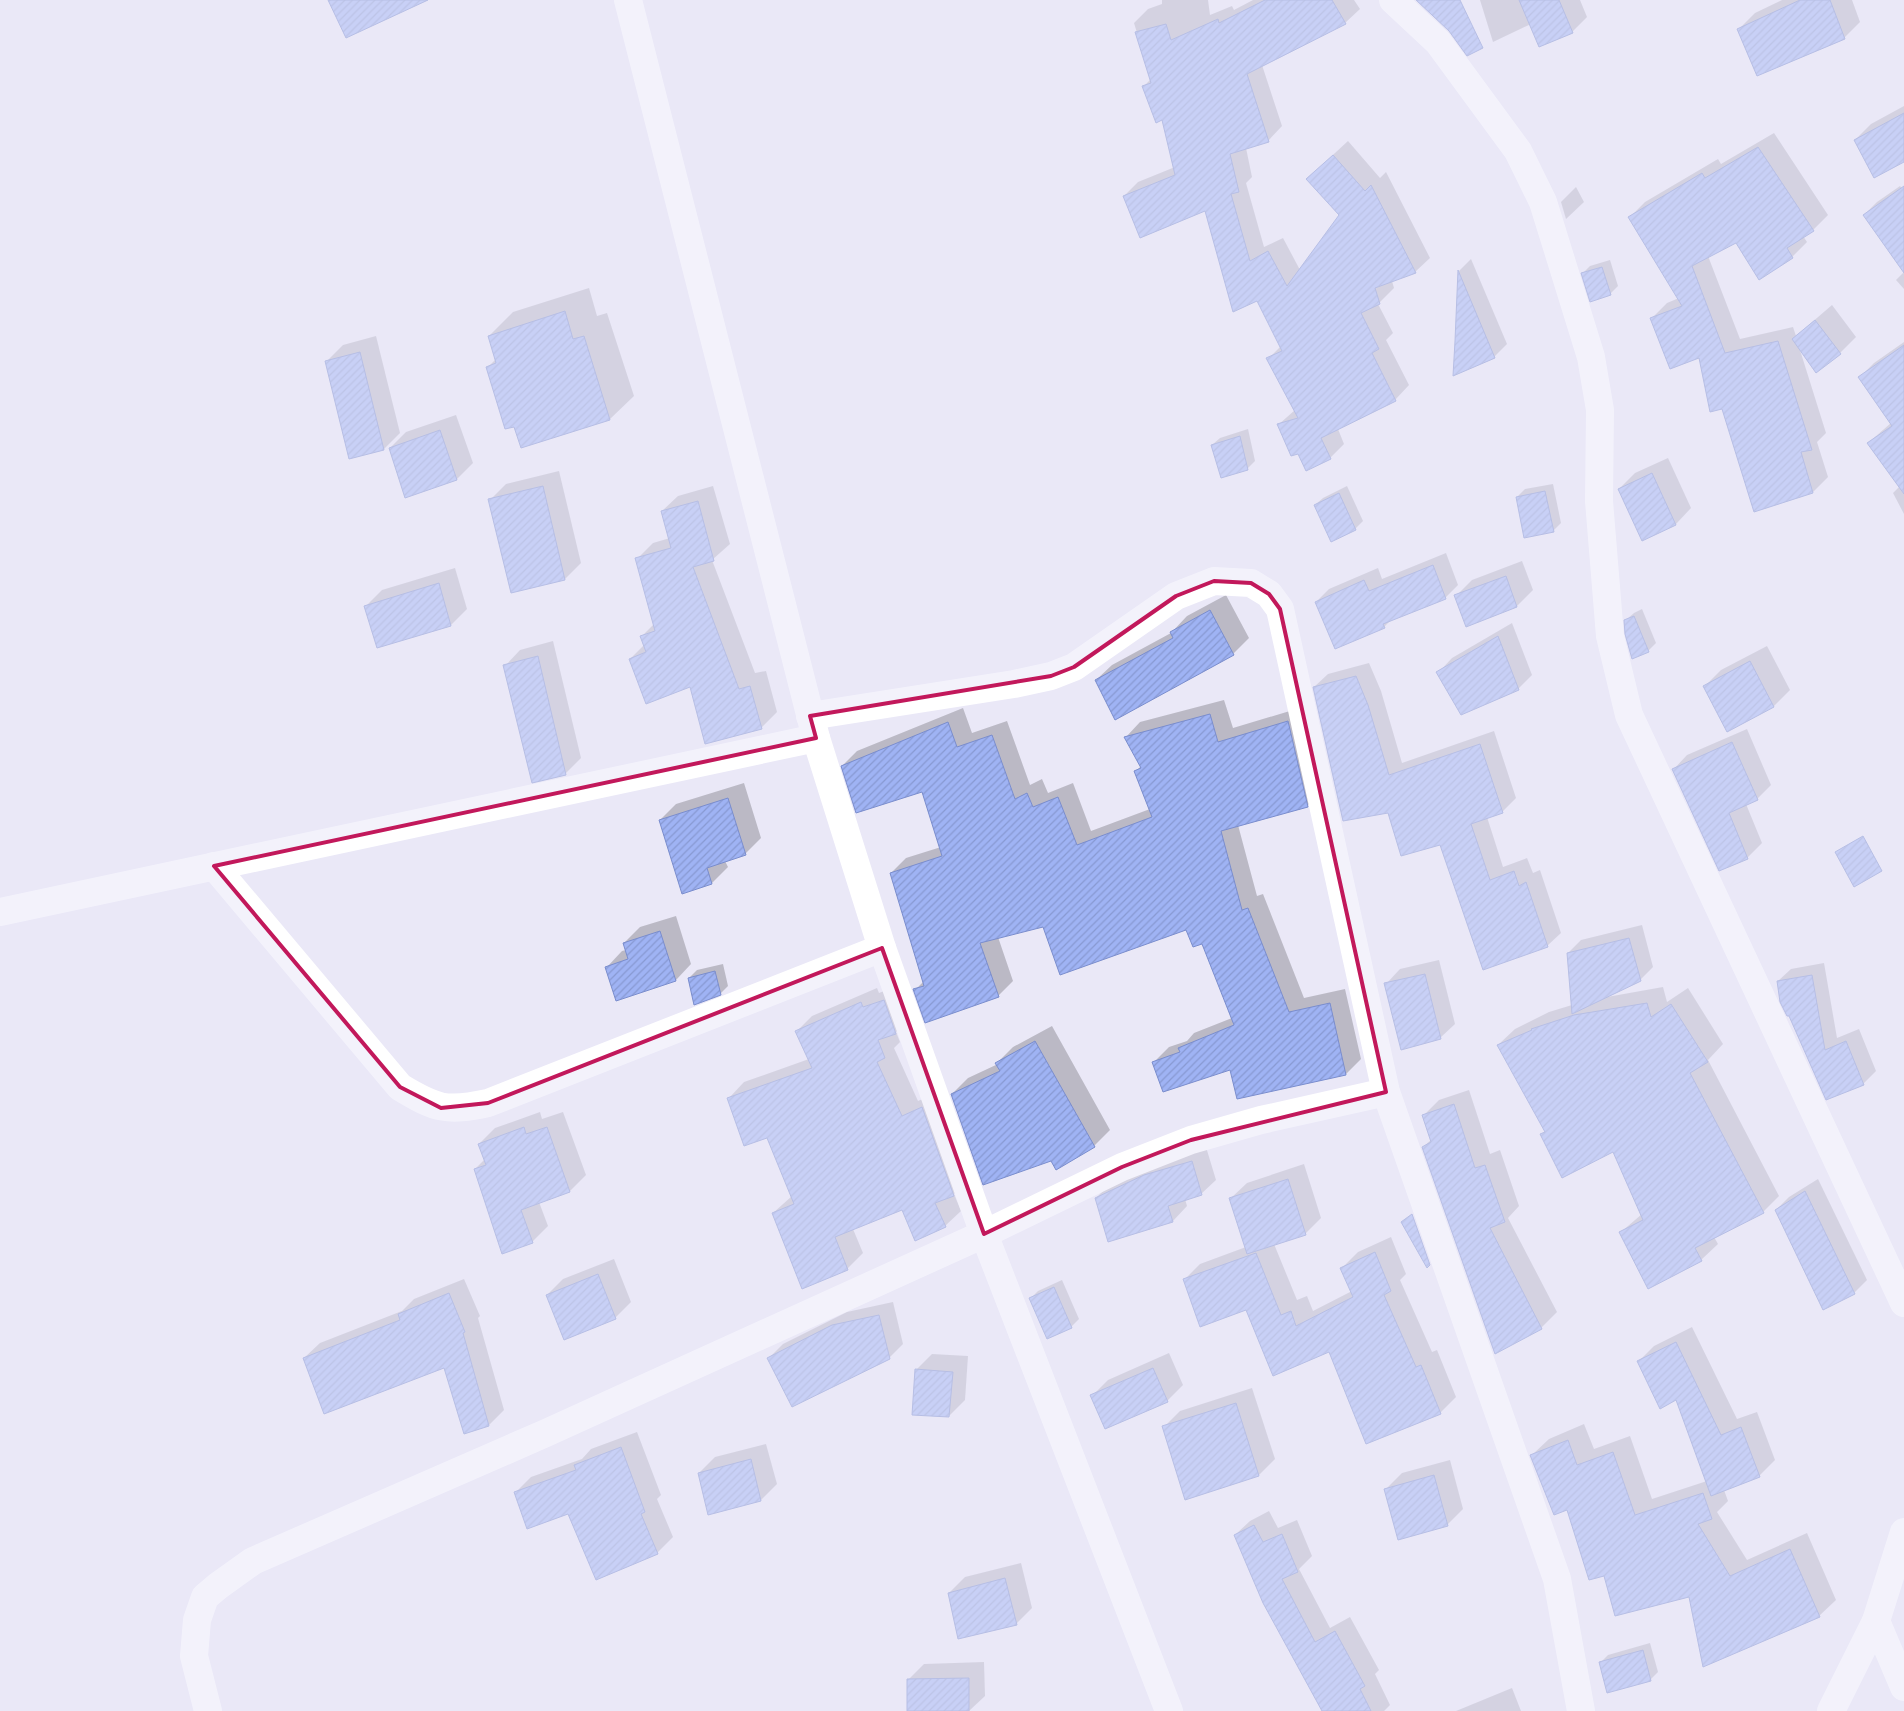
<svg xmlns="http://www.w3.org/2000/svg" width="1904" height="1711" font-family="'PT Sans',sans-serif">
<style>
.shadow{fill:#0003}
.building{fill:url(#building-hatch);stroke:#7a8dcd}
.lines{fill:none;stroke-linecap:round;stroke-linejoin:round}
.minor{stroke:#fff;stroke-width:28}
.marked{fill:none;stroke:#c2185b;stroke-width:4;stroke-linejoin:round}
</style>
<defs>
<pattern id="building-hatch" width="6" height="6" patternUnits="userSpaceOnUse" patternTransform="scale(1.25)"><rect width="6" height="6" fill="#9fb3f4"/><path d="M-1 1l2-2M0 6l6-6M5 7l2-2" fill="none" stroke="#8899d2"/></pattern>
</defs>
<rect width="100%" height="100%" fill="#eae8f7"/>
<!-- shadow -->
<g class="shadow">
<path d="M 1162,0 L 1208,0 L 1210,15 L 1232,6 L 1234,10 L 1253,0 L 1354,0 L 1360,9 L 1345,23 L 1262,65 L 1282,126 L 1268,141 L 1246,148 L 1252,177 L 1246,183 L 1264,247 L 1283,238 L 1300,270 L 1341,215 L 1322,165 L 1348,141 L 1380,178 L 1386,172 L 1430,258 L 1415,272 L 1392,281 L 1394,288 L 1378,304 L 1393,333 L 1386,340 L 1409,385 L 1395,400 L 1338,429 L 1344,444 L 1330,458 L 1299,453 L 1278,425 L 1295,410 L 1268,359 L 1281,346 L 1258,299 L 1206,209 L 1124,196 L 1138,182 L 1175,167 L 1163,119 L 1143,87 L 1151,79 L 1134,23 L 1148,9 L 1162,4 Z"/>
<path d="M 1480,0 L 1580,0 L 1587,17 L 1572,32 L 1531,24 L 1493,42 Z"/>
<path d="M 1782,0 L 1852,0 L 1860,22 L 1844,38 L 1739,29 L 1755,13 Z"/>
<path d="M 1904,106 L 1904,161 L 1855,140 L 1871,124 Z"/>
<path d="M 1774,133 L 1828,215 L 1813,230 L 1803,236 L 1807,242 L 1792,257 L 1736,241 L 1708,256 L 1740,339 L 1793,327 L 1796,336 L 1832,305 L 1856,337 L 1840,353 L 1800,350 L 1826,433 L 1817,442 L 1828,477 L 1813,492 L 1723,407 L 1700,356 L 1652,318 L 1667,303 L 1679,298 L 1630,217 L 1645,202 L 1718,159 L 1721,164 Z"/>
<path d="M 1900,186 L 1904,191 L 1904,271 L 1864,215 L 1877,202 Z"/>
<path d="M 1576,187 L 1584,202 L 1566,219 L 1561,202 Z"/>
<path d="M 1471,259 L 1507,344 L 1494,357 L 1456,342 L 1459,271 Z"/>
<path d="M 1610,260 L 1618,286 L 1610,294 L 1583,273 L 1590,266 Z"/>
<path d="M 1904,272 L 1904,289 L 1896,280 Z"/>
<path d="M 589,288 L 597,316 L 607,313 L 634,396 L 610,419 L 515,425 L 488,367 L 496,359 L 489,336 L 513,312 Z"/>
<path d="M 376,336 L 400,433 L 384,449 L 350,457 L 327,361 L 343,345 Z"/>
<path d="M 1904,342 L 1904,514 L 1893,493 L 1900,486 L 1868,443 L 1891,423 L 1860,377 L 1874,363 Z"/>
<path d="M 456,415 L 473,463 L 457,479 L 406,496 L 390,448 L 406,432 Z"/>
<path d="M 1248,429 L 1255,461 L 1247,469 L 1212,445 L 1220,438 Z"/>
<path d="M 1668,458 L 1691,508 L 1676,524 L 1619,489 L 1635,473 Z"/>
<path d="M 559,471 L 581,563 L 565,579 L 512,592 L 490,500 L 506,484 Z"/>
<path d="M 1553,484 L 1561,523 L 1553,531 L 1517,497 L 1525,489 Z"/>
<path d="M 713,486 L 730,544 L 712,560 L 755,673 L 766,671 L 777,712 L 761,728 L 691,685 L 630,659 L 644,645 L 641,637 L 654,624 L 637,559 L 653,543 L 670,538 L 662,511 L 678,496 Z"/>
<path d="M 1347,486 L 1363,521 L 1355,529 L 1315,505 L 1323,498 Z"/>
<path d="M 1446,553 L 1458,585 L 1445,598 L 1392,619 L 1384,627 L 1316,602 L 1329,589 L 1378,568 L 1382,579 Z"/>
<path d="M 1522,561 L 1533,590 L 1517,606 L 1456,596 L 1472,580 Z"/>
<path d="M 455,568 L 467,609 L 451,625 L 378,647 L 366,606 L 382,590 Z"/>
<path d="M 1226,595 L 1249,638 L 1233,654 L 1096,680 L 1112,665 L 1171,633 L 1187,616 Z"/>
<path d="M 1642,609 L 1656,643 L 1648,651 L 1626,620 L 1634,613 Z"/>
<path d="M 1512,623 L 1532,675 L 1518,689 L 1438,673 L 1452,658 Z"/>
<path d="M 553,641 L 581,758 L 565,774 L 505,666 L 520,650 Z"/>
<path d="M 1767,646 L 1790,690 L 1774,706 L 1728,730 L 1705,686 L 1721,670 Z"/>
<path d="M 1369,663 L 1381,691 L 1402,763 L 1494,731 L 1516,798 L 1502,812 L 1487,817 L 1503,867 L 1527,858 L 1533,873 L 1540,870 L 1561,933 L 1547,946 L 1440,843 L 1389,811 L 1314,687 L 1328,674 Z"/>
<path d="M 1224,700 L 1233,728 L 1303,707 L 1322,791 L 1307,806 L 1238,825 L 1257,896 L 1263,894 L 1304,998 L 1345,989 L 1361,1059 L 1346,1074 L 1231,1068 L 1154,1062 L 1169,1047 L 1187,1041 L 1194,1033 L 1232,1018 L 1203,942 L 1187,928 L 1044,926 L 998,937 L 1013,981 L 998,996 L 915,990 L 924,981 L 891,873 L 906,858 L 941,847 L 922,790 L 842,766 L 857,751 L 963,708 L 972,733 L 1007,721 L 1030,785 L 1042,779 L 1048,793 L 1073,783 L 1091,831 L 1150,809 L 1136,771 L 1141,766 L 1126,737 L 1140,722 Z"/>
<path d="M 1747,729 L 1771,785 L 1757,799 L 1746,804 L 1762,843 L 1747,858 L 1673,770 L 1687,755 Z"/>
<path d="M 744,783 L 761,838 L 745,854 L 725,861 L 728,867 L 712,883 L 660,820 L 676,804 Z"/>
<path d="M 676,916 L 691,964 L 676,980 L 607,967 L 622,951 L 626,950 L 624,943 L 640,927 Z"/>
<path d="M 1642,925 L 1653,967 L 1640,980 L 1607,997 L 1663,987 L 1667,1002 L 1688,988 L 1723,1044 L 1708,1060 L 1779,1196 L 1763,1212 L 1714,1237 L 1718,1244 L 1701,1260 L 1621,1232 L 1642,1214 L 1614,1150 L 1541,1135 L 1546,1130 L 1498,1045 L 1515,1029 L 1549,1012 L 1572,1005 L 1568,953 L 1581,940 Z"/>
<path d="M 1439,960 L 1455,1024 L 1440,1038 L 1386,984 L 1400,969 Z"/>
<path d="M 1824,963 L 1837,1038 L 1859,1029 L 1876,1071 L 1863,1084 L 1827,1099 L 1778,981 L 1791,969 Z"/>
<path d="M 723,964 L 728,986 L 720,994 L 689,978 L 697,970 Z"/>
<path d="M 899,985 L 911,1017 L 896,1032 L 900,1042 L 894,1048 L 918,1101 L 938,1092 L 969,1179 L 954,1194 L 961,1211 L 945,1226 L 903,1209 L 853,1229 L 863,1253 L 847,1269 L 773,1213 L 792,1196 L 767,1137 L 729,1098 L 744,1082 L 809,1059 L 797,1031 L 812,1016 L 877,988 L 879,993 Z"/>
<path d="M 1052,1026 L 1110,1130 L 1094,1146 L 1051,1159 L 952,1094 L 968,1078 L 998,1064 L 997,1063 L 1013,1047 Z"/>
<path d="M 1469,1090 L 1490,1154 L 1500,1150 L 1519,1206 L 1508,1218 L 1557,1312 L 1541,1328 L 1423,1147 L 1432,1139 L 1424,1115 L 1439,1100 Z"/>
<path d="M 540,1112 L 542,1119 L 563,1112 L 586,1175 L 570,1191 L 539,1202 L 548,1226 L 532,1242 L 475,1169 L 485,1159 L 479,1144 L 495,1128 Z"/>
<path d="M 1206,1147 L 1216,1180 L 1201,1194 L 1185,1199 L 1187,1206 L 1173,1221 L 1109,1240 L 1096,1198 L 1111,1183 Z"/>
<path d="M 1304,1164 L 1321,1218 L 1305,1234 L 1274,1244 L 1297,1300 L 1307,1296 L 1313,1311 L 1352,1291 L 1342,1268 L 1358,1252 L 1391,1237 L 1406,1274 L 1400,1280 L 1432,1352 L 1437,1350 L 1456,1397 L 1440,1413 L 1329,1351 L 1247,1308 L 1184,1280 L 1200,1264 L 1246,1247 L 1231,1198 L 1247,1183 Z"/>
<path d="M 1818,1179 L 1867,1280 L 1854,1293 L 1776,1210 L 1789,1197 Z"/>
<path d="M 614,1259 L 631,1302 L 615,1318 L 547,1295 L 563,1279 Z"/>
<path d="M 464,1279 L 480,1316 L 478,1318 L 504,1410 L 489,1425 L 465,1432 L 445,1366 L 304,1358 L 320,1343 L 402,1311 L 414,1299 Z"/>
<path d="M 1062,1280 L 1079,1319 L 1071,1327 L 1048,1338 L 1030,1299 L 1038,1291 Z"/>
<path d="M 893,1302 L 903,1344 L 889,1358 L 769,1358 L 783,1344 L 847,1312 Z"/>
<path d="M 1692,1327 L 1737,1419 L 1757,1412 L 1775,1460 L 1759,1476 L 1724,1490 L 1728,1501 L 1717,1512 L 1747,1560 L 1807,1533 L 1836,1600 L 1819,1616 L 1690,1595 L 1605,1574 L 1568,1508 L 1532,1455 L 1549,1439 L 1584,1424 L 1594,1449 L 1630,1436 L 1652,1499 L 1707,1481 L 1676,1399 L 1638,1362 L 1654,1346 Z"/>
<path d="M 1169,1353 L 1183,1385 L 1167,1401 L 1092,1396 L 1108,1380 Z"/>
<path d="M 932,1354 L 968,1356 L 965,1400 L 949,1416 L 916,1370 Z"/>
<path d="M 1252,1388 L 1275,1459 L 1259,1475 L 1164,1427 L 1180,1411 Z"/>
<path d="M 637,1432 L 661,1495 L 657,1499 L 673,1537 L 657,1553 L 569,1513 L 515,1493 L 531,1477 L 582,1459 L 591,1449 Z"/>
<path d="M 766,1444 L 777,1484 L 761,1500 L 699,1473 L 715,1457 Z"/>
<path d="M 1450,1460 L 1463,1509 L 1447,1525 L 1386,1489 L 1402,1473 Z"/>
<path d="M 1269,1511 L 1278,1528 L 1297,1520 L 1312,1556 L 1299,1569 L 1330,1628 L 1350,1617 L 1379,1670 L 1375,1674 L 1390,1705 L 1384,1711 L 1324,1711 L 1235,1535 L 1250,1521 Z"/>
<path d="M 1021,1563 L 1032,1608 L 1016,1624 L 949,1593 L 965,1577 Z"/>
<path d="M 1650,1643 L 1658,1672 L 1650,1680 L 1600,1663 L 1608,1655 Z"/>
<path d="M 984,1662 L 985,1696 L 969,1711 L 909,1711 L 908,1680 L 924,1664 Z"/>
<path d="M 1512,1688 L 1521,1711 L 1456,1711 Z"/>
</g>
<!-- building -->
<g class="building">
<path d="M 328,0 L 428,0 L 346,38 Z"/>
<path d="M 1265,0 L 1332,0 L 1346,24 L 1247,74 L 1269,142 L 1230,154 L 1239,192 L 1231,194 L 1250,261 L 1268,251 L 1287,286 L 1339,215 L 1306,179 L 1333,155 L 1365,191 L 1371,185 L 1416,273 L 1375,288 L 1380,304 L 1361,313 L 1379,349 L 1372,353 L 1396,401 L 1321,438 L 1331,459 L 1306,471 L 1298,454 L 1291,456 L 1277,424 L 1298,418 L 1266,358 L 1282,351 L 1257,301 L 1233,312 L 1205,211 L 1140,238 L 1123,196 L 1175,175 L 1162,120 L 1156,123 L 1142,86 L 1151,83 L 1135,32 L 1166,24 L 1171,40 L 1218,19 L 1219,23 Z"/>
<path d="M 1416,0 L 1460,0 L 1483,48 L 1467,56 L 1449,31 Z"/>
<path d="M 1519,0 L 1559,0 L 1573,33 L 1539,47 Z"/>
<path d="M 1800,0 L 1830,0 L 1845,39 L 1757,76 L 1737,29 Z"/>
<path d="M 1904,113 L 1904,162 L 1874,178 L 1854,140 Z"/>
<path d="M 1758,147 L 1814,231 L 1787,248 L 1793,258 L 1759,280 L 1736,243 L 1692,266 L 1725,353 L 1778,341 L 1812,450 L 1801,452 L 1813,493 L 1754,512 L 1722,409 L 1710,412 L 1699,358 L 1670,369 L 1650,318 L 1682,306 L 1628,217 L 1702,173 L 1705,178 Z"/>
<path d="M 1904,186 L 1904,273 L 1863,215 Z"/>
<path d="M 1602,267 L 1611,295 L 1590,302 L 1581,273 Z"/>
<path d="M 1458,270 L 1495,358 L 1453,376 L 1455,341 Z"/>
<path d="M 565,311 L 573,339 L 584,336 L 610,420 L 521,448 L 514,427 L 505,429 L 486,367 L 496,363 L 488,336 Z"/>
<path d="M 1815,320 L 1841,354 L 1816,373 L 1792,339 Z"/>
<path d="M 1904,345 L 1904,494 L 1867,443 L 1892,426 L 1858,377 Z"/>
<path d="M 360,352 L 384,450 L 349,459 L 325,361 Z"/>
<path d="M 440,430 L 457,480 L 405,498 L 389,448 Z"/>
<path d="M 1240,436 L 1248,470 L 1221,478 L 1211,445 Z"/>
<path d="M 1652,473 L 1676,525 L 1642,541 L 1618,489 Z"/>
<path d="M 543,486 L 565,580 L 511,593 L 488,499 Z"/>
<path d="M 1545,491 L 1554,532 L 1524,538 L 1516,497 Z"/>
<path d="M 1339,493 L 1356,530 L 1331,542 L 1314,505 Z"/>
<path d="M 698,501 L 714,561 L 693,567 L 739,689 L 750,686 L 762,729 L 705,744 L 690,687 L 646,704 L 629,659 L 646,652 L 640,636 L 655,631 L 635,558 L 671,548 L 661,511 Z"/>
<path d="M 1433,565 L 1446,599 L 1383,624 L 1385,628 L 1335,649 L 1315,602 L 1364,580 L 1369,591 Z"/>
<path d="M 1506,576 L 1517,607 L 1466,627 L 1454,595 Z"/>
<path d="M 439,583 L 451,626 L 377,648 L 364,606 Z"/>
<path d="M 1210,610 L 1234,655 L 1115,720 L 1095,680 L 1173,638 L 1170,632 Z"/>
<path d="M 1634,616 L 1649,652 L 1632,659 L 1625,634 L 1624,620 Z"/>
<path d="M 1498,636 L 1519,690 L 1461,715 L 1436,672 Z"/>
<path d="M 538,656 L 566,775 L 532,783 L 503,665 Z"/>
<path d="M 1750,661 L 1774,707 L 1727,732 L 1703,686 Z"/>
<path d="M 1356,676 L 1368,705 L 1389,775 L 1480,744 L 1503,813 L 1471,824 L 1490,880 L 1514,871 L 1519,886 L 1526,882 L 1548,947 L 1483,970 L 1440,845 L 1401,856 L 1388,813 L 1343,821 L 1313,687 Z"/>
<path d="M 1210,714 L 1218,742 L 1288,721 L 1308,807 L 1221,831 L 1242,910 L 1248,908 L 1289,1012 L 1330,1003 L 1346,1075 L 1237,1099 L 1230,1070 L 1163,1092 L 1152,1062 L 1180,1052 L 1178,1048 L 1234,1025 L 1202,944 L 1193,947 L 1186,930 L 1060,975 L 1043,927 L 980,943 L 999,997 L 925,1023 L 913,989 L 924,986 L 890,873 L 942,856 L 922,792 L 856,813 L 841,766 L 948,722 L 957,747 L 992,735 L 1015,799 L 1027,793 L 1033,807 L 1058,797 L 1077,845 L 1152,817 L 1134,771 L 1141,768 L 1124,737 Z"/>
<path d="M 1732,742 L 1758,800 L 1729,813 L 1748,859 L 1719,871 L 1672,769 Z"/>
<path d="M 728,798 L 746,855 L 707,868 L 712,884 L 682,894 L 659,820 Z"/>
<path d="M 1863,836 L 1882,871 L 1854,887 L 1835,852 Z"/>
<path d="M 660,931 L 676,981 L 616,1001 L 605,967 L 628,959 L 623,943 Z"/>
<path d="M 1629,938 L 1641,981 L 1572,1014 L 1567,953 Z"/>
<path d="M 715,971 L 721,995 L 694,1005 L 688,978 Z"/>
<path d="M 1425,974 L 1441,1039 L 1401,1050 L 1384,983 Z"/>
<path d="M 1812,975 L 1825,1050 L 1846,1041 L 1864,1085 L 1826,1100 L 1789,1016 L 1787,1016 L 1780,1002 L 1777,981 Z"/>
<path d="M 884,1000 L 896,1034 L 878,1040 L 885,1058 L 877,1062 L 902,1116 L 922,1107 L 954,1196 L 935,1203 L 946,1227 L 915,1241 L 902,1210 L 835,1237 L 848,1270 L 802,1289 L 772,1213 L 794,1204 L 767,1138 L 744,1146 L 727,1098 L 812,1068 L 795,1031 L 861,1002 L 863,1007 Z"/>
<path d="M 1647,1003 L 1651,1017 L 1671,1004 L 1708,1062 L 1690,1073 L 1764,1213 L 1695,1248 L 1702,1261 L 1648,1289 L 1619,1232 L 1643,1220 L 1613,1152 L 1562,1178 L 1540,1134 L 1545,1132 L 1497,1045 L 1532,1030 L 1531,1029 L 1574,1015 Z"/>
<path d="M 1035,1041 L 1095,1147 L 1056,1170 L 1051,1161 L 983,1185 L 951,1094 L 1000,1071 L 995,1063 Z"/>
<path d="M 1454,1104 L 1475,1168 L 1485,1165 L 1505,1222 L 1490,1228 L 1542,1329 L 1495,1354 L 1422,1147 L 1431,1142 L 1422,1115 Z"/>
<path d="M 524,1127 L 526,1134 L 547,1127 L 570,1192 L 521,1210 L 533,1243 L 502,1254 L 474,1169 L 486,1165 L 478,1144 Z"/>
<path d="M 1192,1161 L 1202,1195 L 1168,1206 L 1173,1222 L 1108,1242 L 1095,1198 L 1144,1175 Z"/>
<path d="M 1288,1179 L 1306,1235 L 1247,1254 L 1229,1198 Z"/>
<path d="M 1805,1191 L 1855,1294 L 1823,1310 L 1775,1210 Z"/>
<path d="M 1412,1214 L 1430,1265 L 1427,1268 L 1401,1222 Z"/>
<path d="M 1375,1252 L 1391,1291 L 1384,1295 L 1416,1367 L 1421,1365 L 1441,1414 L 1366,1444 L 1329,1352 L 1273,1376 L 1246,1310 L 1200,1327 L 1183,1279 L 1256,1253 L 1281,1315 L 1291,1311 L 1296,1326 L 1353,1297 L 1340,1268 Z"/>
<path d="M 598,1274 L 616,1319 L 564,1340 L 546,1295 Z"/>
<path d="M 1054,1287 L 1072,1328 L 1047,1339 L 1029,1298 Z"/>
<path d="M 449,1293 L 465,1332 L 463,1333 L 489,1426 L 464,1434 L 444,1368 L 324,1414 L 303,1358 L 400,1320 L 398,1314 Z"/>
<path d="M 879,1315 L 890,1359 L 792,1407 L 767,1358 L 832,1325 Z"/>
<path d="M 1676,1342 L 1721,1435 L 1741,1427 L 1760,1477 L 1711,1496 L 1676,1400 L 1660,1409 L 1637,1361 Z"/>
<path d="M 1153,1368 L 1168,1402 L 1105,1429 L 1090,1395 Z"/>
<path d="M 915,1369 L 953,1372 L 949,1417 L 912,1415 Z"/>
<path d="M 1236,1403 L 1259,1476 L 1185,1500 L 1162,1426 Z"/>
<path d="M 1568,1440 L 1577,1465 L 1613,1452 L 1635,1515 L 1703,1493 L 1712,1519 L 1698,1524 L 1730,1576 L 1790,1549 L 1820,1617 L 1703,1667 L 1689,1597 L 1615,1616 L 1604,1576 L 1589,1580 L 1567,1510 L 1554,1515 L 1530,1455 Z"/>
<path d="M 621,1447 L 645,1512 L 641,1514 L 658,1554 L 596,1580 L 568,1514 L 527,1529 L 514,1492 L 576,1470 L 574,1465 Z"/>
<path d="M 751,1459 L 761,1501 L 708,1515 L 698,1473 Z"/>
<path d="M 1434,1475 L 1448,1526 L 1398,1540 L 1384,1489 Z"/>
<path d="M 1254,1525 L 1263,1542 L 1282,1534 L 1298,1572 L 1282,1579 L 1315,1642 L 1335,1631 L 1365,1686 L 1360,1689 L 1371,1711 L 1322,1711 L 1263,1603 L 1234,1535 Z"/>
<path d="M 1005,1578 L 1017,1625 L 958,1639 L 948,1593 Z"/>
<path d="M 1643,1650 L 1651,1681 L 1607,1693 L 1599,1662 Z"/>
<path d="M 969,1678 L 969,1711 L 907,1711 L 907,1679 Z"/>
</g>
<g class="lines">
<!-- minor -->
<g class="minor">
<path d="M 628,0 L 816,738 L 882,948 L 984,1234 L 1169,1711"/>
<path d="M 1393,0 L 1438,42 L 1518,151 L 1543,202 L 1591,357 L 1600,410 L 1599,501 L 1610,636 L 1629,715 L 1904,1303"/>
<path d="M 810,716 L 1014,684 L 1051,676 L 1074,667 L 1176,596 L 1214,581 L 1251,583 L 1269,594 L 1280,609 L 1386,1092 L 1557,1579 L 1581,1711"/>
<path d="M 214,866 L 400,1087 C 436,1109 447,1112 488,1103 L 882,948"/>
<path d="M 0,912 L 816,738"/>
<path d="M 1876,1621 L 1904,1687"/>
<path d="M 208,1711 L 194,1656 L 197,1620 L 205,1597 L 218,1586 L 253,1561 L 546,1433 L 984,1234 L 1122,1167 L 1191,1140 L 1261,1120 L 1386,1092"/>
<path d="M 1831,1711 L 1876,1621 L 1904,1532"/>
</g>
</g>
<!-- marked area -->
<path d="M0 0H1904V1711H0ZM 1214,581 L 1251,583 L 1269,594 L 1280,609 L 1386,1092 L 1191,1140 L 1122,1167 L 984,1234 L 882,948 L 488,1103 L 441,1108 L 400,1087 L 214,866 L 816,738 L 810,716 L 1051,676 L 1074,667 L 1176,596 Z" fill="#eae8f7" fill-opacity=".55" fill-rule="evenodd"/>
<path class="marked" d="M 1214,581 L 1251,583 L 1269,594 L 1280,609 L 1386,1092 L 1191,1140 L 1122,1167 L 984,1234 L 882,948 L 488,1103 L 441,1108 L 400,1087 L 214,866 L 816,738 L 810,716 L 1051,676 L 1074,667 L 1176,596 Z"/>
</svg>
